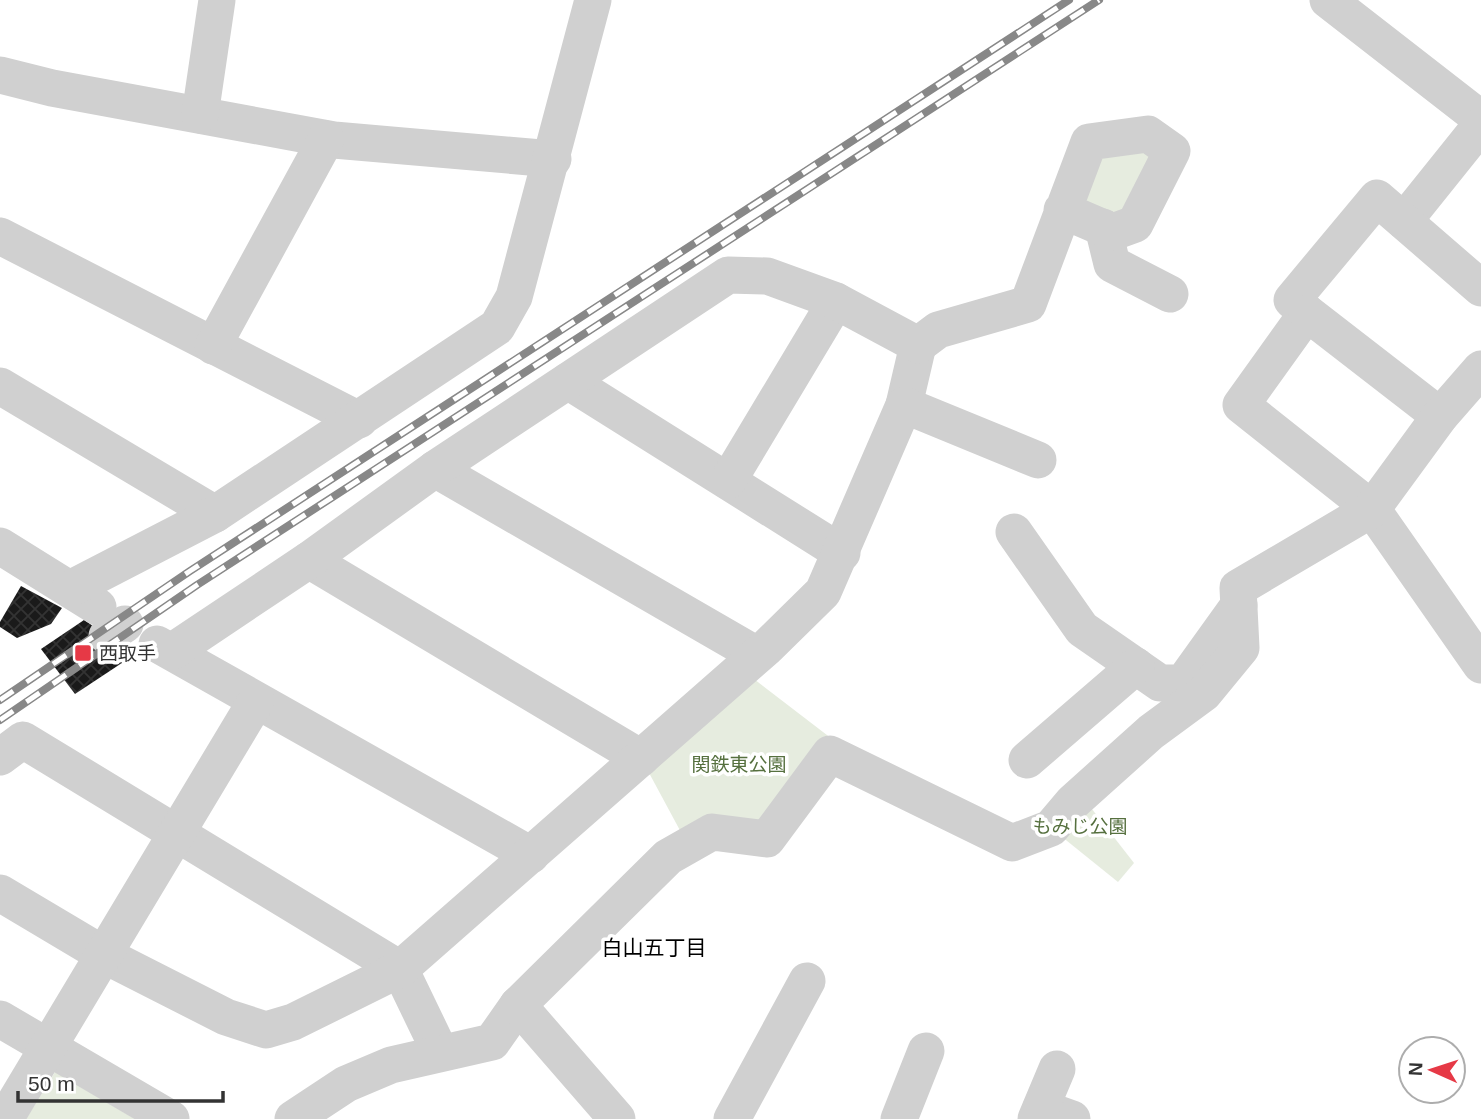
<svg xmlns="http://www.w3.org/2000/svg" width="1481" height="1119" font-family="Helvetica,'Noto Sans JP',sans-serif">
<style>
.green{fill:#e6ecdf}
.building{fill:url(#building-cross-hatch)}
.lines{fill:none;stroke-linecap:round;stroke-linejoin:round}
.minor{stroke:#d0d0d0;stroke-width:37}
.rail-casing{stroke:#888;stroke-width:8}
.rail{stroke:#fff;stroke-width:5;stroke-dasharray:16;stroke-linecap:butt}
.poi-dot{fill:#e63946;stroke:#fff;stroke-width:2.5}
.labels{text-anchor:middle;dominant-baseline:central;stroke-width:7;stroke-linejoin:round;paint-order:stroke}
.poi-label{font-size:19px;fill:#333;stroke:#fff;text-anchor:start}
.park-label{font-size:19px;fill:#56703f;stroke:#fff}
.neighbourhood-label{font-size:21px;fill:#000;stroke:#fff}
</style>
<defs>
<pattern id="building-cross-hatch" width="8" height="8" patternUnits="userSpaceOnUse" patternTransform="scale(1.75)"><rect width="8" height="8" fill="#1a1a1a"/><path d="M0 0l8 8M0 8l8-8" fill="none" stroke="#333"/></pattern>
</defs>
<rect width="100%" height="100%" fill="#fff"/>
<!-- green -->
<g class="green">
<path d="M 1142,147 L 1153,159 L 1123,215 L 1087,209 L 1081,195 L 1097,154 Z"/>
<path d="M 741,669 L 853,755 L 757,840 L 690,849 L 641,758 Z"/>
<path d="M 1081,795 L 1134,863 L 1118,882 L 1051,828 Z"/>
<path d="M 55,1072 L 135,1119 L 26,1119 Z"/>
</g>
<!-- building -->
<g class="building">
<path d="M 21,586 L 62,608 L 51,624 L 17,638 L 0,627 L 0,622 Z"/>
<path d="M 84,620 L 125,647 L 131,657 L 75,694 L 41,649 Z"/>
</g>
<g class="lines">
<!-- minor -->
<g class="minor">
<path d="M 1328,0 L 1481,119"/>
<path d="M 0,75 L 52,88 L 334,140 L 553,159"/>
<path d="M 200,115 L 217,0"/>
<path d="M 1404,221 L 1481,125"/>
<path d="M 1103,227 L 1112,264 L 1170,294"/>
<path d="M 0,236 L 359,420"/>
<path d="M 1481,288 L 1377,198 L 1292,300 L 1307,313 L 1241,405 L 1372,509 L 1481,665"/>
<path d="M 1307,313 L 1440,416"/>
<path d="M 213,346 L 326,139"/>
<path d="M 568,381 L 842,553"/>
<path d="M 0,386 L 215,514"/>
<path d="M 904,405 L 918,345"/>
<path d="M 435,469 L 757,655"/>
<path d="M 728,481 L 836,301"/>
<path d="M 1014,532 L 1082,629 L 1160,683 L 1183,683 L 1239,605"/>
<path d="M 0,546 L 98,607"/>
<path d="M 309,560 L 641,758"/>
<path d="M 70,589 L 215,514 L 497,327 L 514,297 L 593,0"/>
<path d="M 107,636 L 125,624"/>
<path d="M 157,644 L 531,855"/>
<path d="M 173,651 L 309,560 L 435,469 L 728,275 L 767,276 L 836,301 L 918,345 L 938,330 L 1028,304 L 1089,142 L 1148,134 L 1172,151 L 1135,224 L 1113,232 L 1062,210"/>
<path d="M 0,757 L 23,740 L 400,969 L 440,1052"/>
<path d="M 1027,760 L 1136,666"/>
<path d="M 0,893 L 106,956 L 226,1017 L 266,1030 L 293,1022 L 400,969 L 767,647 L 823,592 L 904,405 L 1038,460"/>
<path d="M 0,1019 L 171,1119"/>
<path d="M 1041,1108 L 1072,1119"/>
<path d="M 5,1119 L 256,701"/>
<path d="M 293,1119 L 346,1084 L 391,1065 L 492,1042 L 518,1005"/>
<path d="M 617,1119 L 518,1005 L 668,857 L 712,832 L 767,839 L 830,754 L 1012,843 L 1051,828 L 1073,802 L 1151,732 L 1204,693 L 1241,648 L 1238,588 L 1372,509 L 1440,416 L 1481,369"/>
<path d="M 732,1119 L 807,981"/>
<path d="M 899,1119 L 926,1051"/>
<path d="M 1036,1119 L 1057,1069"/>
</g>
<defs>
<g id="rail">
<path d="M 0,700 L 190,571 L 1069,0"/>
<path d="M 0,720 L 197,585 L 1099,0"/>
</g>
</defs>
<!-- rail casing -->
<use href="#rail" class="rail-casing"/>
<!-- rail -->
<use href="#rail" class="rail"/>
</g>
<!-- markers -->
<rect class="poi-dot" x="74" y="644" width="18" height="18" rx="3.5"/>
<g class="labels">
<!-- poi labels -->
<g class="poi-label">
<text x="99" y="653">西取手</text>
</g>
<!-- park labels -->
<g class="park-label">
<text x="739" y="764">関鉄東公園</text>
<text x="1080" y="826">もみじ公園</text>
</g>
<!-- neighbourhood labels -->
<g class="neighbourhood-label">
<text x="654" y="947">白山五丁目</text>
</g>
</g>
<!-- north arrow -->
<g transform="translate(1432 1070) rotate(273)"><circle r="33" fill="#ffffff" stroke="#adadad" stroke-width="2"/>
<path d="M0-5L12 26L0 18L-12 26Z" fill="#e63946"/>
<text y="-10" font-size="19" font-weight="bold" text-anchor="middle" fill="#333333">N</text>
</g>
<!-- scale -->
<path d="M18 1091v10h205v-10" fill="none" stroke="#333333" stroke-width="3.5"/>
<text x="28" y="1091" font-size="21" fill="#333333" stroke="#ffffff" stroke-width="5" paint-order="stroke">50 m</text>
</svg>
